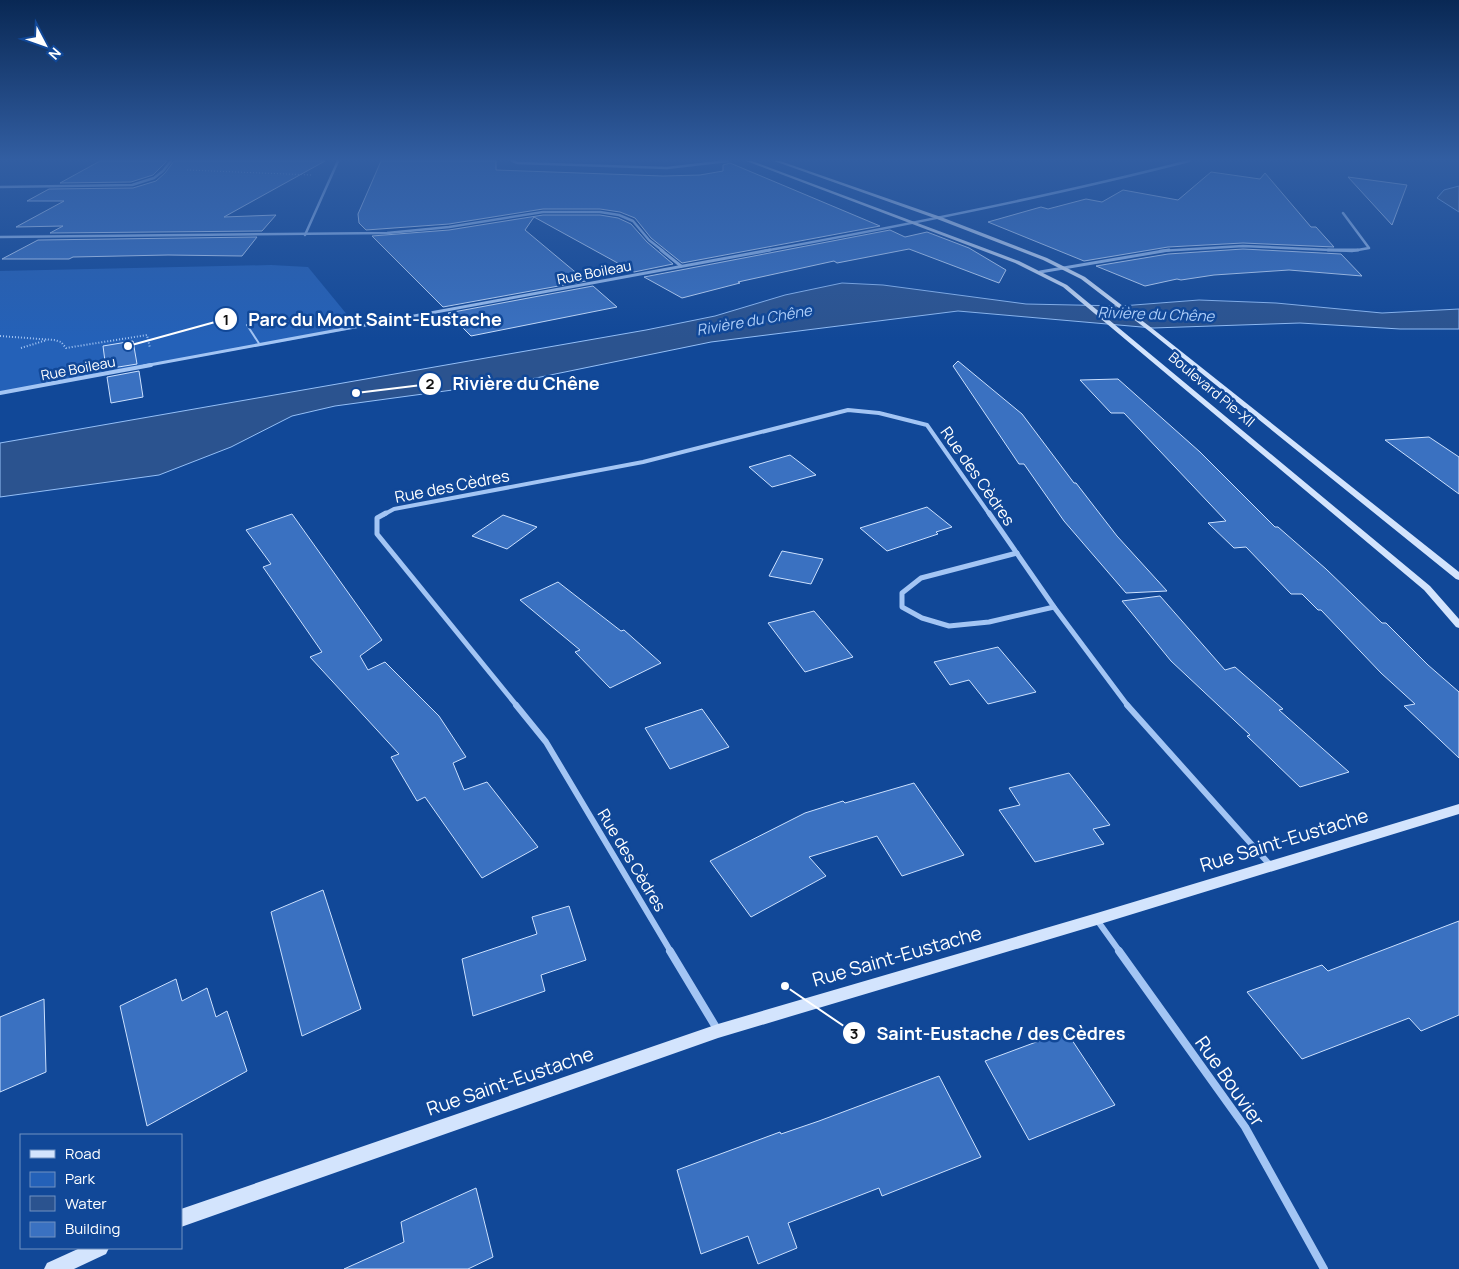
<svg xmlns="http://www.w3.org/2000/svg" width="1459" height="1269" font-family="Manrope,sans-serif">
<style>
.green{fill:#2461b8}
.water{fill:#2b538f;stroke:#94bff7}
.building{fill:#3a71c1;stroke:#cbe0fe}
.lines{fill:none;stroke-linecap:round;stroke-linejoin:round}
.path-far1{stroke:#a3c5f4;stroke-width:1;stroke-dasharray:1 2;stroke-linecap:butt}
.path{stroke:#a3c5f4;stroke-width:2;stroke-dasharray:1 2;stroke-linecap:butt}
.lane{stroke:#a3c5f4;stroke-width:2}
.street-far5{stroke:#a3c5f4;stroke-width:2.5}
.street-far4{stroke:#a3c5f4;stroke-width:3}
.street-far3{stroke:#a3c5f4;stroke-width:4}
.street-far2{stroke:#a3c5f4;stroke-width:5}
.street-far1{stroke:#a3c5f4;stroke-width:6}
.street{stroke:#a3c5f4;stroke-width:8}
.secondary{fill:#d3e4fd;fill-rule:evenodd}
.labels{text-anchor:middle;dominant-baseline:central;stroke-width:5;stroke-linejoin:round;paint-order:stroke}
.far-street-label{font-size:14px;fill:#fff;stroke:#114898}
.far-water-label{font-size:15px;font-style:italic;fill:#afcffa;stroke:#114898}
.street-label{font-size:16px;fill:#fff;stroke:#114898}
.near-street-label{font-size:19px;fill:#fff;stroke:#114898}
.leader{fill:none;stroke:#fff;stroke-width:2}
.callout-dot{fill:#fff;stroke:#114898;stroke-width:2}
.mark-label{font-size:15px;text-anchor:middle;font-weight:bold;fill:#111}
.callout-label{font-size:18px;text-anchor:middle;font-weight:bold;fill:#fff;stroke:#114898;stroke-width:5;stroke-linejoin:round;paint-order:stroke}
</style>
<rect width="100%" height="100%" fill="#114898"/>
<!-- green -->
<path class="green" d="M 271,265 L 308,267 L 358,328 L 0,393 L 0,271 Z"/>
<!-- water -->
<g class="water">
<path d="M 1459,186 L 1459,212 L 1437,198 L 1444,190 Z"/>
<path d="M 842,283 L 883,285 L 1026,304 L 1121,306 L 1199,300 L 1276,303 L 1382,313 L 1459,309 L 1459,329 L 1400,329 L 1300,323 L 1153,328 L 958,311 L 711,342 L 526,380 L 335,406 L 292,416 L 231,447 L 159,475 L 0,497 L 0,443 L 646,330 L 715,316 L 785,295 Z"/>
</g>
<!-- building -->
<g class="building">
<path d="M 100,161 L 167,161 L 153,175 L 131,182 L 60,183 Z"/>
<path d="M 174,161 L 325,161 L 224,217 L 276,215 L 262,231 L 50,233 L 63,226 L 16,227 L 64,201 L 27,201 L 49,189 L 133,188 L 156,181 L 165,173 Z"/>
<path d="M 381,161 L 496,161 L 496,170 L 663,176 L 700,175 L 723,171 L 723,165 L 730,163 L 880,226 L 682,263 L 651,238 L 635,218 L 620,212 L 600,209 L 543,209 L 449,224 L 366,230 L 359,223 L 358,214 Z"/>
<path d="M 1211,172 L 1260,179 L 1265,173 L 1311,227 L 1316,227 L 1334,247 L 1243,243 L 1168,247 L 1084,261 L 988,222 L 1041,207 L 1048,209 L 1086,199 L 1102,202 L 1123,190 L 1178,200 Z"/>
<path d="M 1348,177 L 1407,185 L 1392,225 Z"/>
<path d="M 543,215 L 600,215 L 618,218 L 631,224 L 647,242 L 673,264 L 634,272 L 534,217 L 525,230 L 586,281 L 443,307 L 372,236 L 449,230 Z"/>
<path d="M 890,230 L 905,237 L 927,232 L 969,248 L 1006,270 L 999,283 L 909,249 L 837,263 L 834,261 L 738,282 L 740,283 L 682,298 L 644,277 Z"/>
<path d="M 257,237 L 242,256 L 168,255 L 73,257 L 69,259 L 2,259 L 38,240 Z"/>
<path d="M 1243,249 L 1341,254 L 1362,276 L 1289,270 L 1214,275 L 1181,280 L 1177,279 L 1145,286 L 1096,266 L 1168,254 Z"/>
<path d="M 593,286 L 617,307 L 471,336 L 448,313 Z"/>
<path d="M 133,341 L 137,364 L 106,369 L 103,346 Z"/>
<path d="M 958,361 L 1022,414 L 1074,483 L 1076,483 L 1117,536 L 1167,591 L 1126,593 L 1064,521 L 1024,464 L 1019,464 L 953,366 Z"/>
<path d="M 139,371 L 143,397 L 111,403 L 107,377 Z"/>
<path d="M 1118,379 L 1200,452 L 1275,527 L 1278,527 L 1326,569 L 1382,623 L 1386,623 L 1428,665 L 1459,692 L 1459,758 L 1404,706 L 1415,704 L 1381,673 L 1321,610 L 1318,610 L 1302,594 L 1291,594 L 1246,547 L 1234,548 L 1208,523 L 1226,521 L 1124,413 L 1111,413 L 1080,380 Z"/>
<path d="M 1429,437 L 1459,457 L 1459,494 L 1385,440 Z"/>
<path d="M 790,455 L 816,475 L 772,487 L 749,467 Z"/>
<path d="M 927,507 L 952,527 L 936,532 L 938,534 L 887,551 L 860,528 Z"/>
<path d="M 292,514 L 382,640 L 360,656 L 368,670 L 385,662 L 439,716 L 466,757 L 453,763 L 464,790 L 487,782 L 538,847 L 482,878 L 425,797 L 417,801 L 391,757 L 399,754 L 310,657 L 322,652 L 263,567 L 271,564 L 246,530 Z"/>
<path d="M 503,515 L 537,527 L 507,549 L 472,536 Z"/>
<path d="M 782,551 L 823,559 L 811,584 L 769,576 Z"/>
<path d="M 558,582 L 621,631 L 624,630 L 661,663 L 610,688 L 575,652 L 580,650 L 520,600 Z"/>
<path d="M 1160,596 L 1225,670 L 1235,667 L 1283,709 L 1279,710 L 1349,772 L 1300,787 L 1247,736 L 1250,735 L 1171,661 L 1122,601 Z"/>
<path d="M 814,611 L 853,657 L 805,672 L 768,623 Z"/>
<path d="M 998,647 L 1036,692 L 988,704 L 969,680 L 950,685 L 934,662 Z"/>
<path d="M 702,709 L 729,747 L 670,769 L 645,728 Z"/>
<path d="M 1069,773 L 1110,825 L 1093,829 L 1104,844 L 1035,862 L 999,810 L 1020,805 L 1009,788 Z"/>
<path d="M 914,783 L 964,855 L 902,876 L 877,836 L 809,857 L 826,876 L 751,917 L 710,861 L 805,813 L 843,801 L 845,803 Z"/>
<path d="M 323,890 L 361,1009 L 302,1036 L 271,912 Z"/>
<path d="M 569,906 L 586,960 L 541,975 L 545,991 L 473,1016 L 462,959 L 537,934 L 532,917 Z"/>
<path d="M 1459,921 L 1459,1015 L 1421,1031 L 1409,1018 L 1302,1059 L 1247,992 L 1322,965 L 1328,971 Z"/>
<path d="M 176,979 L 182,1001 L 207,988 L 216,1017 L 227,1011 L 247,1071 L 147,1126 L 120,1006 Z"/>
<path d="M 44,999 L 46,1072 L 0,1092 L 0,1017 Z"/>
<path d="M 1066,1031 L 1115,1105 L 1029,1140 L 985,1061 Z"/>
<path d="M 939,1076 L 981,1157 L 882,1196 L 879,1188 L 788,1223 L 797,1248 L 758,1264 L 748,1236 L 701,1254 L 677,1170 L 780,1132 L 781,1134 L 819,1121 Z"/>
<path d="M 476,1188 L 493,1257 L 468,1269 L 344,1269 L 404,1242 L 401,1222 Z"/>
</g>
<g class="lines">
<!-- path-far1 -->
<path class="path-far1" d="M 187,170 L 311,175"/>
<!-- path -->
<g class="path">
<path d="M 0,336 L 54,340 L 61,342 L 66,348 L 147,335 L 150,348"/>
<path d="M 21,348 L 47,340"/>
</g>
<!-- lane -->
<path class="lane" d="M 247,325 L 260,345"/>
<!-- street-far5 -->
<g class="street-far5">
<path d="M 512,161 L 518,163 L 667,168 L 728,161"/>
<path d="M 0,187 L 132,185 L 154,178 L 163,171 L 171,161"/>
<path d="M 305,235 L 338,161"/>
<path d="M 0,237 L 387,233 L 449,227 L 543,212 L 600,212 L 619,215 L 633,221 L 649,240 L 663,251"/>
<path d="M 764,251 C 906,225 1049,197 1189,161"/>
<path d="M 1160,251 L 1243,246 L 1352,251 L 1369,248 L 1343,213"/>
</g>
<!-- street-far4 -->
<g class="street-far4">
<path d="M 661,250 L 681,266"/>
<path d="M 1328,250 L 1358,250"/>
<path d="M 1040,272 L 1169,250"/>
<path d="M 144,366 L 770,250"/>
</g>
<!-- street-far3 -->
<g class="street-far3">
<path d="M 0,393 L 151,365"/>
<path d="M 383,515 L 394,509 L 643,462 L 848,410 L 879,413 L 927,425 L 990,515"/>
</g>
<!-- street-far2 -->
<g class="street-far2">
<path d="M 386,513 L 377,518 L 377,534 L 517,706"/>
<path d="M 989,513 L 1054,607 L 1128,706"/>
<path d="M 1017,553 L 921,578 L 902,593 L 902,607 L 922,618 L 949,626 L 989,622 L 1054,607"/>
</g>
<!-- street-far1 -->
<g class="street-far1">
<path d="M 516,705 L 546,742 L 671,952"/>
<path d="M 1127,705 L 1270,865"/>
<path d="M 1097,920 L 1120,952"/>
</g>
<!-- street -->
<g class="street">
<path d="M 670,951 L 717,1029"/>
<path d="M 1119,951 L 1245,1127 L 1324,1269"/>
</g>
<!-- secondary -->
<g class="secondary">
<path d="M 746,161 L 752,161 L 1019,261 L 1067,285 L 1430,586 L 1459,619 L 1459,628 L 1456,627 L 1424,590 L 1063,287 L 1015,263 Z"/>
<path d="M 774,161 L 780,161 L 941,217 L 1047,258 L 1085,277 L 1153,329 L 1459,572 L 1459,580 L 1456,579 L 1149,331 L 1081,279 L 1043,260 L 937,219 Z"/>
<path d="M 1459,804 L 1459,814 L 1097,925 L 718,1038 L 181,1227 L 181,1209 L 718,1024 L 1097,913 Z"/>
<path d="M 80,1248 L 109,1248 L 106,1254 L 74,1269 L 44,1269 L 47,1263 Z"/>
</g>
</g>
<!-- sky -->
<linearGradient id="sky" x2="0" y2="1"><stop stop-color="#092854"/><stop offset="0.47" stop-color="#325ea2"/><stop offset="1" stop-color="#325ea2" stop-opacity="0"/></linearGradient>
<rect width="1459" height="339" fill="url(#sky)"/>
<g class="labels">
<!-- far-street labels -->
<g class="far-street-label">
<text transform="translate(594 272) rotate(-11)">Rue Boileau</text>
<text transform="translate(78 368) rotate(-11)">Rue Boileau</text>
<text transform="translate(1212 389) rotate(40)">Boulevard Pie-XII</text>
</g>
<!-- far-water labels -->
<g class="far-water-label">
<text transform="translate(1156 314) rotate(2)">Rivière du Chêne</text>
<text transform="translate(754 320) rotate(-10)">Rivière du Chêne</text>
</g>
<!-- street labels -->
<g class="street-label">
<text transform="translate(978 476) rotate(55)">Rue des Cèdres</text>
<text transform="translate(452 486) rotate(-11)">Rue des Cèdres</text>
<text transform="translate(632 860) rotate(59)">Rue des Cèdres</text>
</g>
<!-- near-street labels -->
<g class="near-street-label">
<text transform="translate(1284 840) rotate(-17)">Rue Saint-Eustache</text>
<text transform="translate(897 956) rotate(-16)">Rue Saint-Eustache</text>
<text transform="translate(510 1081) rotate(-19)">Rue Saint-Eustache</text>
<text transform="translate(1230 1081) rotate(55)">Rue Bouvier</text>
</g>
</g>
<!-- callouts -->
<path class="leader" d="M128 346L226 319M356 393L430 384M785 986L854 1033"/>
<g class="callout-dot">
<circle cx="128" cy="346" r="5"/>
<circle cx="356" cy="393" r="5"/>
<circle cx="785" cy="986" r="5"/>
<circle cx="226" cy="319" r="12"/>
<circle cx="430" cy="384" r="12"/>
<circle cx="854" cy="1033" r="12"/>
</g>
<g class="mark-label">
<text x="226" y="325">1</text>
<text x="430" y="389">2</text>
<text x="854" y="1039">3</text>
</g>
<g class="callout-label">
<text x="375" y="326">Parc du Mont Saint-Eustache</text>
<text x="526" y="390">Rivière du Chêne</text>
<text x="1001" y="1040">Saint-Eustache / des Cèdres</text>
</g>
<!-- legend -->
<rect x="20" y="1134" width="162" height="115" fill="#114898" stroke="#7091c1"/>
<rect x="30" y="1150" width="25" height="8" fill="#d3e4fd" stroke="#7091c1"/>
<text x="65" y="1159" font-size="15" fill="#ffffff">Road</text>
<rect x="30" y="1172" width="25" height="15" fill="#2461b8" stroke="#7091c1"/>
<text x="65" y="1184" font-size="15" fill="#ffffff">Park</text>
<rect x="30" y="1196" width="25" height="15" fill="#2b538f" stroke="#7091c1"/>
<text x="65" y="1209" font-size="15" fill="#ffffff">Water</text>
<rect x="30" y="1222" width="25" height="15" fill="#3a71c1" stroke="#7091c1"/>
<text x="65" y="1234" font-size="15" fill="#ffffff">Building</text>
<!-- north arrow -->
<g transform="translate(45 45) rotate(131)" stroke="#114898" stroke-width="4" paint-order="stroke">
<path d="M0-4L9 19L0 12L-9 19Z" fill="#ffffff"/>
<text y="-8" font-size="14" font-weight="bold" text-anchor="middle" fill="#ffffff">N</text>
</g>
</svg>
